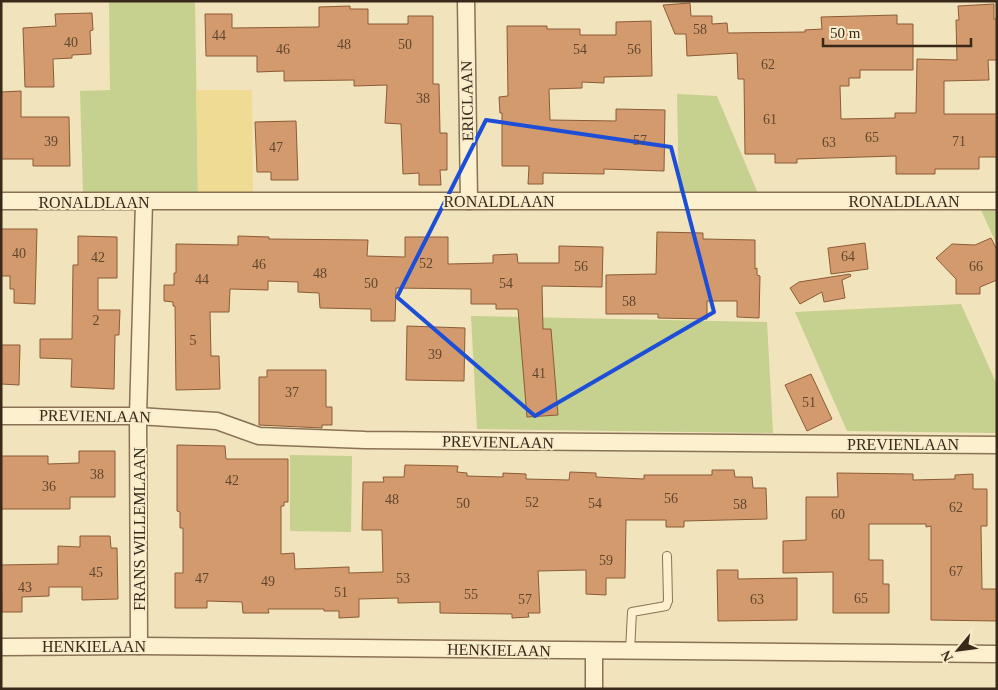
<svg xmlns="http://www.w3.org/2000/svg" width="998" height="690" font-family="Georgia,serif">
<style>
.green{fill:#c6d08f}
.sand{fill:#f0db95}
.building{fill:#d39b6d;stroke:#8b5b37}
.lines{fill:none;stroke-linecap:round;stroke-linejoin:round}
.service-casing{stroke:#8a7254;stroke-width:10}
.minor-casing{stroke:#8a7254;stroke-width:19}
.service{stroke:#fcf0cf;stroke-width:8}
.minor{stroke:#fcf0cf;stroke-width:16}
.marked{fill:none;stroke:#1d4ed8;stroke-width:4;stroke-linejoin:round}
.labels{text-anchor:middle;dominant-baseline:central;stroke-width:4;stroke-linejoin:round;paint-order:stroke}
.number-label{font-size:14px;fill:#5f462f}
.street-label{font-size:16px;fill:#38291a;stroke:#f8eccb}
</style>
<rect width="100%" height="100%" fill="#f1e3bb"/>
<!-- green -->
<g class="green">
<path d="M 109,1 L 195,1 L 198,193 L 83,193 L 80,91 L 110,90 Z"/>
<path d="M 677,94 L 717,96 L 759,196 L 679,195 Z"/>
<path d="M 981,210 L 997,210 L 997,245 Z"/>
<path d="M 961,304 L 997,385 L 997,433 L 847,431 L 795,312 Z"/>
<path d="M 471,316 L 767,322 L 773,433 L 477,429 Z"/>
<path d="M 290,455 L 352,456 L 351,532 L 290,531 Z"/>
</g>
<!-- sand -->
<path class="sand" d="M 196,90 L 252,90 L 253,193 L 198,193 Z"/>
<!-- building -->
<g class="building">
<path d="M 690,3 L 691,16 L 712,16 L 712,24 L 727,23 L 728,33 L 805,32 L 805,30 L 822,29 L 821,17 L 897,15 L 897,24 L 913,24 L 913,70 L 860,70 L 860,78 L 849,78 L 849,86 L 840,86 L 841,119 L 895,118 L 895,113 L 916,113 L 917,59 L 957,60 L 956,20 L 959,20 L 958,6 L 994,4 L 994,19 L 997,19 L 997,60 L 988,60 L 989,80 L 944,81 L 944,114 L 997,114 L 997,157 L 979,157 L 979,169 L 935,169 L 935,174 L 896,174 L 896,156 L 797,159 L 797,163 L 775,163 L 775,154 L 745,154 L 744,79 L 738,79 L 737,53 L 687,56 L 686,34 L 675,34 L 663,5 Z"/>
<path d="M 350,6 L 350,9 L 368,9 L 368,24 L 408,24 L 408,16 L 433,16 L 433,84 L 439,84 L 440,133 L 447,133 L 447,170 L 440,170 L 441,185 L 419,185 L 419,173 L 403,174 L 401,124 L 385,123 L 387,85 L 354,86 L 354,80 L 284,81 L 284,71 L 257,72 L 257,56 L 206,56 L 205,14 L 232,14 L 232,28 L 319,27 L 319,7 Z"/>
<path d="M 92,13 L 93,30 L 90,31 L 91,54 L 72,55 L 72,58 L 53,59 L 54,87 L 25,87 L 23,28 L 56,26 L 55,14 Z"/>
<path d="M 651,21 L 652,76 L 604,77 L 604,83 L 582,82 L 582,88 L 549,89 L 550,120 L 616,121 L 616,109 L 665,110 L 664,171 L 604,169 L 604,174 L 543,173 L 543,184 L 528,184 L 529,166 L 502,166 L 502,113 L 500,113 L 499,97 L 508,96 L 507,26 L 547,26 L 547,29 L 580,29 L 580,35 L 616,35 L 616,22 Z"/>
<path d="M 21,91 L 21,117 L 69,117 L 70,166 L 33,166 L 33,159 L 1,159 L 1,92 Z"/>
<path d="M 296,121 L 298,180 L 271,180 L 271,172 L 257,172 L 255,122 Z"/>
<path d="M 1,229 L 37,229 L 35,304 L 14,303 L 14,289 L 10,289 L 10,276 L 1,276 Z"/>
<path d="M 657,232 L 703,233 L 703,239 L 755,240 L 755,269 L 757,268 L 757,275 L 760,276 L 759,318 L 737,317 L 737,301 L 707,301 L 707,319 L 658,318 L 658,314 L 606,314 L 606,275 L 656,274 Z"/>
<path d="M 78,236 L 117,237 L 117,278 L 98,278 L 98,310 L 120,310 L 119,335 L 115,335 L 114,389 L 71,387 L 72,359 L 40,358 L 40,339 L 72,339 L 73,265 L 78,265 Z"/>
<path d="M 238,236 L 269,237 L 269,239 L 368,240 L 367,256 L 405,257 L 405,237 L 448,237 L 448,264 L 493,263 L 493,255 L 517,254 L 518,263 L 559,263 L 559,246 L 603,247 L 602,287 L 542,286 L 543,329 L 551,329 L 558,415 L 527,417 L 518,309 L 496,309 L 496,304 L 471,304 L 471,289 L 396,288 L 395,321 L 371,321 L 371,309 L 320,308 L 319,293 L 298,292 L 298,282 L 268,281 L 268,290 L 230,289 L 229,312 L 210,312 L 211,356 L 219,356 L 220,389 L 176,390 L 175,306 L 173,306 L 173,302 L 164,301 L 164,285 L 174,285 L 174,273 L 176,273 L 176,244 L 238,245 Z"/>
<path d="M 991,238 L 997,250 L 997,280 L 980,287 L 980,294 L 956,294 L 956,279 L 936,258 L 952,244 L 975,245 Z"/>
<path d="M 865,243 L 868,269 L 831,274 L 828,248 Z"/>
<path d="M 850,274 L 851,276 L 842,280 L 845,298 L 824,302 L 822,292 L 800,304 L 790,288 L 799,282 Z"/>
<path d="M 407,326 L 465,328 L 464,381 L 406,380 Z"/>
<path d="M 1,345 L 20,345 L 19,385 L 1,384 Z"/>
<path d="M 267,370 L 326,370 L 326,407 L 332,407 L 332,425 L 322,425 L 322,428 L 259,425 L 259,377 L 267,377 Z"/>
<path d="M 811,374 L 832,419 L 807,431 L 785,385 Z"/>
<path d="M 177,445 L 225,446 L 226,459 L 288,459 L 288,502 L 284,502 L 284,506 L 281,506 L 281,554 L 294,553 L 295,569 L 349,567 L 349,573 L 383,572 L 382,530 L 362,530 L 363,482 L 384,482 L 383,477 L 404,477 L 405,465 L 458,466 L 457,472 L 467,473 L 467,476 L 503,477 L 503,473 L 526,474 L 526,479 L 569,480 L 570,472 L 596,473 L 596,477 L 644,479 L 644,475 L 712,475 L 712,470 L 734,470 L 735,477 L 752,477 L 753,488 L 766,488 L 767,519 L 684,521 L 684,527 L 666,527 L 666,520 L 626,520 L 625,578 L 606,578 L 606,595 L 586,594 L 586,570 L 538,571 L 540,613 L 528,613 L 529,617 L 512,618 L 512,614 L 440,613 L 440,602 L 398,603 L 398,598 L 359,599 L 359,617 L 339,618 L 339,611 L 324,611 L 324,609 L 268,609 L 269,613 L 243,613 L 242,602 L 207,601 L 207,608 L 175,608 L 175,573 L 183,573 L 183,528 L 180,528 L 180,512 L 177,511 Z"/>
<path d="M 79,451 L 115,451 L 115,497 L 70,497 L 70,509 L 1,509 L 1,456 L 48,456 L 48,464 L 79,463 Z"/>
<path d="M 837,473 L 913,474 L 913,480 L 955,479 L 955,475 L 973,474 L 973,489 L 987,489 L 987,526 L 981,526 L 982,589 L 997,589 L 997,621 L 931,620 L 931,526 L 926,527 L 926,524 L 869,524 L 869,560 L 883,560 L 883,584 L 889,584 L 889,613 L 833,613 L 833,572 L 783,573 L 783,541 L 806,540 L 806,497 L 838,497 Z"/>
<path d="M 80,536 L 110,536 L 111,548 L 117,548 L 118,599 L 82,600 L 82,587 L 49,587 L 49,596 L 22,597 L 22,612 L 2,612 L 1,565 L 58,564 L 58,546 L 80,547 Z"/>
<path d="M 717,570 L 738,570 L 738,579 L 797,578 L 797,620 L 718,621 Z"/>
</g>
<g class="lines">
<defs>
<path id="service" d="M 630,651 L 632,612 L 666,606 L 668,601 L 667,556"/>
<g id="minor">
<path d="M 466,1 L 469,201"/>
<path d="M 1,201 L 997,201"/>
<path d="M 1,416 L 138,416 L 217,421 L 259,436 L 365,440 L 997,445"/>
<path d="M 139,646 L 138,416 L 144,202"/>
<path d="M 1,647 L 139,646 L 997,654"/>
<path d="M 594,689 L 594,651"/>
</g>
</defs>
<!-- service casing -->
<use href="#service" class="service-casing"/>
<!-- minor casing -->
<use href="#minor" class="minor-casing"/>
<!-- service -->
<use href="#service" class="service"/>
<!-- minor -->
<use href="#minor" class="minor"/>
</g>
<!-- marked area -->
<path class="marked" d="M 486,120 L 671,147 L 714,312 L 535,416 L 397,297 Z"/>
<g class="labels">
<!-- number labels -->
<g class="number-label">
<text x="700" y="29">58</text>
<text x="219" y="35">44</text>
<text x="71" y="42">40</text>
<text x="344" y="44">48</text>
<text x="405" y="44">50</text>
<text x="283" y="49">46</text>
<text x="580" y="49">54</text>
<text x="634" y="49">56</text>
<text x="768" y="64">62</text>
<text x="423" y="98">38</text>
<text x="770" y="119">61</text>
<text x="872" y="137">65</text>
<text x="640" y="140">57</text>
<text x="51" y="141">39</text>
<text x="959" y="141">71</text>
<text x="829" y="142">63</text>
<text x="276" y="147">47</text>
<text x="19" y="253">40</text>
<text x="848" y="256">64</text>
<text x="98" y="257">42</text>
<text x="426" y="263">52</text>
<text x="259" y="264">46</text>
<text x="581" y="266">56</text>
<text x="976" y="266">66</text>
<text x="320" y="273">48</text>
<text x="202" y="279">44</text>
<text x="371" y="283">50</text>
<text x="506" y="283">54</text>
<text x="629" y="301">58</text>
<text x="96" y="320">2</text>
<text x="193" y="340">5</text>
<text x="435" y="354">39</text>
<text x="539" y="373">41</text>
<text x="292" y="392">37</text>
<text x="809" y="402">51</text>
<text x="97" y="474">38</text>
<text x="232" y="480">42</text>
<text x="49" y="486">36</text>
<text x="671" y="498">56</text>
<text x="392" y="499">48</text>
<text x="532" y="502">52</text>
<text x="463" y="503">50</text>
<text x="595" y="503">54</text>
<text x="740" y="504">58</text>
<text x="956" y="507">62</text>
<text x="838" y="514">60</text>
<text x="606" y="560">59</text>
<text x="956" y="571">67</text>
<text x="96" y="572">45</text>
<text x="202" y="578">47</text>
<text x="403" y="578">53</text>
<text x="268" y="581">49</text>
<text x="25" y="587">43</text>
<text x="341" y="592">51</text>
<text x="471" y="594">55</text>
<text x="861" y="598">65</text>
<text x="525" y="599">57</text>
<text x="757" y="599">63</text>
</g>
<!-- street labels -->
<g class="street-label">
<text transform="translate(467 101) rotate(-91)">ERICLAAN</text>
<text x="499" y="201">RONALDLAAN</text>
<text x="904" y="201">RONALDLAAN</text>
<text x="94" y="202">RONALDLAAN</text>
<text transform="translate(95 416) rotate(1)">PREVIENLAAN</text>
<text transform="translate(498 442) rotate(1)">PREVIENLAAN</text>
<text x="903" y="444">PREVIENLAAN</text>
<text transform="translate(139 529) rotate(-90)">FRANS WILLEMLAAN</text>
<text x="94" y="646">HENKIELAAN</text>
<text transform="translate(499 650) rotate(1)">HENKIELAAN</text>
</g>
</g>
<!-- border -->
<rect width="998" height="690" fill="none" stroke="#38291a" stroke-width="5"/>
<!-- north arrow -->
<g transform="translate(958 650) rotate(241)" stroke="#f8eccb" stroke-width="4" paint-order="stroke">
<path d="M0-4L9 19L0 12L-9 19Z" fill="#38291a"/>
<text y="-8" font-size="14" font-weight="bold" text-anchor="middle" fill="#38291a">N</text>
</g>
<!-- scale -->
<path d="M823 38v8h148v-8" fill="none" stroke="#38291a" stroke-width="2.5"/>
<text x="830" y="38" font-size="15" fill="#38291a" stroke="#f8eccb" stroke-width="4" paint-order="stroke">50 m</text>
</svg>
